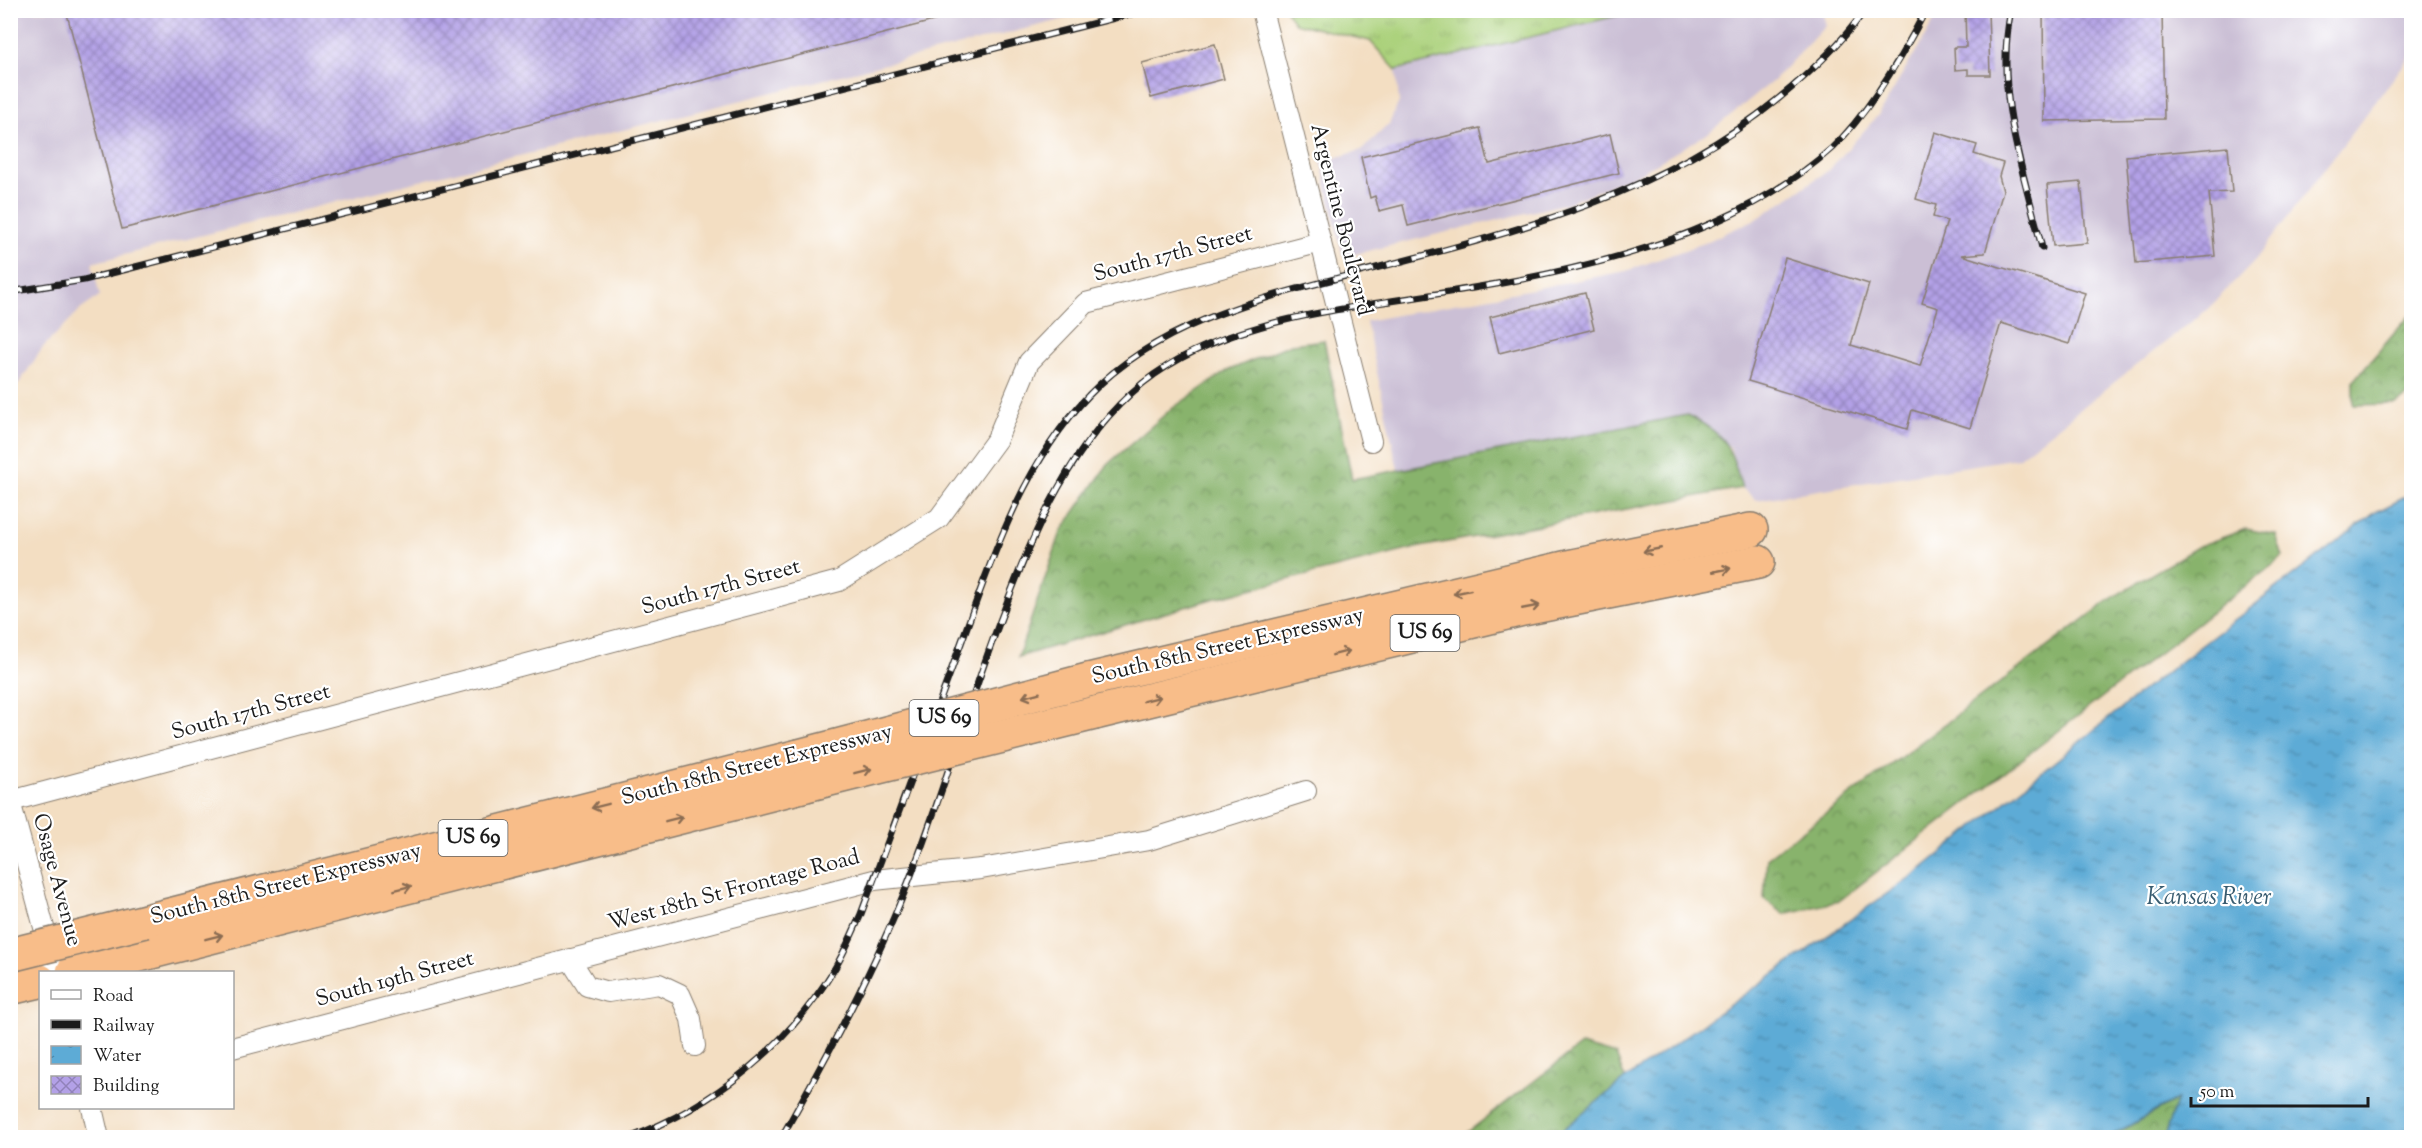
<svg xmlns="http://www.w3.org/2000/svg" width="2422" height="1148" font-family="'Sorts Mill Goudy',serif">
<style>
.industrial{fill:#cbbfd5}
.grass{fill:url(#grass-tufts);stroke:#64764c;stroke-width:1.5}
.forest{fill:url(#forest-crowns);stroke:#526844;stroke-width:1.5}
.water{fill:url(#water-ripples);stroke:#3c6479;stroke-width:1.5}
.building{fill:url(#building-cross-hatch)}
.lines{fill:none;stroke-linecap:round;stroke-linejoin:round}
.minor-casing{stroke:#887d6f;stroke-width:22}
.motorway-casing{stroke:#887d6f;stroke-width:36}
.minor{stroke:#fff;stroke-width:20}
.motorway{stroke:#f8bd89;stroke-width:33}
.rail-casing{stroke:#1c1c1c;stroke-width:7}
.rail{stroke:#fff;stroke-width:4.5;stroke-dasharray:14;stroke-linecap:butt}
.motorway-bridge-casing{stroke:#887d6f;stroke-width:36;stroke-linecap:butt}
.motorway-bridge{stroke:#f8bd89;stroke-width:33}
.oneway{stroke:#8a6c52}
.labels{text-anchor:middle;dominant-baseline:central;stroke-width:4.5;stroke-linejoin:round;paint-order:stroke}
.shield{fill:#fff;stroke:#606060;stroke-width:1.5}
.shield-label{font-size:21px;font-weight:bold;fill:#1c1c1c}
.street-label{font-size:22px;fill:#1c1c1c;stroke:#fff}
.water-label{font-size:24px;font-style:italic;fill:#395c70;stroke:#fff}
</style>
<defs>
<pattern id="grass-tufts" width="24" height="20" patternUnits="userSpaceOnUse" patternTransform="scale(1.5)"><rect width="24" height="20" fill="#abd17c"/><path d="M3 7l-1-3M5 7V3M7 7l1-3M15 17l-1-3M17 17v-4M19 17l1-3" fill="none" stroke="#93b36b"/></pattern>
<pattern id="forest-crowns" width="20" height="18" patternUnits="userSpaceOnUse" patternTransform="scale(1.5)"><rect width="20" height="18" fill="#88b36c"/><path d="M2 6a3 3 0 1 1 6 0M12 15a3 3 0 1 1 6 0" fill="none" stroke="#6e9158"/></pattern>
<pattern id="water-ripples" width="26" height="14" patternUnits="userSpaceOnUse" patternTransform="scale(1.5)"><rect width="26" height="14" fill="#5dabd6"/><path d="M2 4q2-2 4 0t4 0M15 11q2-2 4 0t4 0" fill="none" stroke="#4c8aad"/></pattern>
<pattern id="building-cross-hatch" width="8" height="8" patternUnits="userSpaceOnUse" patternTransform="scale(1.5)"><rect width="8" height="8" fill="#b3a1e7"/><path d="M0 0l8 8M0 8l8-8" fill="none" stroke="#9182ba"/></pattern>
</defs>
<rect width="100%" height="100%" fill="#fff"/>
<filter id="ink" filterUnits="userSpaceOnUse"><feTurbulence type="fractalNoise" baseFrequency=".0167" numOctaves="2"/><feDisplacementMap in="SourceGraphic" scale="12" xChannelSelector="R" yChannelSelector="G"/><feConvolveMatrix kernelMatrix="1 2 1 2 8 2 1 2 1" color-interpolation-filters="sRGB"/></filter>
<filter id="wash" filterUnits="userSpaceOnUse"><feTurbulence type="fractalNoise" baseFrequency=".008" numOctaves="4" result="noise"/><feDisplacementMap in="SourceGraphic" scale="24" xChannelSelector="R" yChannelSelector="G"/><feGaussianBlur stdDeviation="1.35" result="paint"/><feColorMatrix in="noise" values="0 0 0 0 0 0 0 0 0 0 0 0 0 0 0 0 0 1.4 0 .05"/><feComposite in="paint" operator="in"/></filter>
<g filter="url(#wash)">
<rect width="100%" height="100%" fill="#f3dec2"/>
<!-- industrial -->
<g class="industrial">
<path d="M 11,11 L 1097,11 L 92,263 L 100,296 L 80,310 L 44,346 L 11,395 Z"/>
<path d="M 1636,11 L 1822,11 L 1826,25 L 1773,81 L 1707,134 L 1640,173 L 1568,203 L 1343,257 L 1321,162 L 1362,150 L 1389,124 L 1399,102 L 1396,70 Z"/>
<path d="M 1940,11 L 2411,11 L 2411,55 L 2256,259 L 2209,308 L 2018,458 L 1756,500 L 1742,488 L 1730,447 L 1687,415 L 1398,470 L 1366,321 L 1626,271 L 1704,243 L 1760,217 L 1829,170 L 1879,114 Z"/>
</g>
<!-- grass -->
<path class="grass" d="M 1286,11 L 1636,11 L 1396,70 L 1370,41 L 1295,23 Z"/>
<!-- forest -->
<g class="forest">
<path d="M 2411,314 L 2411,394 L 2396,404 L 2353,405 L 2353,381 Z"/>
<path d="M 1324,340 L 1352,479 L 1687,415 C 1728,435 1730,447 1742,488 L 1420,547 L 1215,598 L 1018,657 L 1061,532 L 1108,464 L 1170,410 L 1227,371 L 1291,344 Z"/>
<path d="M 2246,529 L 2276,535 L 2283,557 L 1839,901 L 1784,914 L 1764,899 L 1767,858 L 2115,596 L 2199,546 Z"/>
<path d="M 1581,1045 L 1616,1055 L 1625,1079 L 1554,1137 L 1460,1138 Z"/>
<path d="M 2178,1099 L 2164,1137 L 2109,1137 Z"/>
</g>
<!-- water -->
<path class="water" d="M 2411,494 L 2411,1137 L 2164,1137 L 2177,1099 L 2109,1137 L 1554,1137 L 1625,1079 L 1919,871 L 2155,681 L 2376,512 Z"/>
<g id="blocks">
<!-- building -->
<g class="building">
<path d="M 66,10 L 948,10 L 949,17 L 122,229 Z"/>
<path d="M 1965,10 L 1988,10 L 1990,75 L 1968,75 L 1968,69 L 1955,70 L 1954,47 L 1966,47 Z"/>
<path d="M 2043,10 L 2162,10 L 2164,119 L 2044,121 Z"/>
<path d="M 1215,44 L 1224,79 L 1151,98 L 1142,63 Z"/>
<path d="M 1480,128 L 1489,164 L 1610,134 L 1619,173 L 1408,226 L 1403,205 L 1379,211 L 1375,196 L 1370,198 L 1361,157 Z"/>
<path d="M 1935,132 L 1977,145 L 1974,154 L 2003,163 L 1999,176 L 2003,191 L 1985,253 L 1961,255 L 2085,293 L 2069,344 L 2001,323 L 1970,428 L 1912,410 L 1907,429 L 1748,381 L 1785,258 L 1869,284 L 1851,345 L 1920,366 L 1938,308 L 1922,303 L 1947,221 L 1933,217 L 1936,205 L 1916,199 Z"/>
<path d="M 2228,147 L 2232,192 L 2209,193 L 2215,256 L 2136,263 L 2126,156 Z"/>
<path d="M 2081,182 L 2087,243 L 2053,246 L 2047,185 Z"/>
<path d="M 1585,293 L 1594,329 L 1499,353 L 1490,317 Z"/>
</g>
</g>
</g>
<g filter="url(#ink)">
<use href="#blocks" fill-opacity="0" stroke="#887d6f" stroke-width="1.5"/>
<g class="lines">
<defs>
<g id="minor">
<path d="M 1262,10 L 1371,441"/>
<path d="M 10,801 L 56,972"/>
<path d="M 11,801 L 839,581 L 939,518 L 997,439 L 1029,362 L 1086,303 L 1321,242"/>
<path d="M 570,959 L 587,986 L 608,992 L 659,984 L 680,994 L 691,1019 L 695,1046"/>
<path d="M 232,1048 L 874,880 L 981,869 L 1149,840 L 1306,791"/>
<path d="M 92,1108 L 99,1138"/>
</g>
<g id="motorway">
<path d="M 1088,680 L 1568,567 L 1751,530"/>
<path d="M 1095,713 L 1523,609 L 1758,562"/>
<path d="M 146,921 L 799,756"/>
<path d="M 73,972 L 806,785"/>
<path d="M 10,988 L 40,981"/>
</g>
</defs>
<!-- minor casing -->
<use href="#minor" class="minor-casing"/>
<!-- motorway casing -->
<use href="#motorway" class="motorway-casing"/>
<!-- minor -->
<use href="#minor" class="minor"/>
<!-- motorway -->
<use href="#motorway" class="motorway"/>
<defs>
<g id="rail">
<path d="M 2011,10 C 1994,91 2023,170 2042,248"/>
<path d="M 10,292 L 84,280 L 1146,10"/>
<path d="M 629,1138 C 714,1106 788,1046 835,968 C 845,951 853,932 861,914 C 892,832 922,750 952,668 C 987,574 1018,469 1089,395 C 1159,322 1262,298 1357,273 C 1506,234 1657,198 1778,99 C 1810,73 1841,44 1865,10"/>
<path d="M 781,1138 C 829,1053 875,968 910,878 C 944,791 969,700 1003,613 C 1034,530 1072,441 1143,383 C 1212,328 1307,314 1391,301 C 1538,279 1718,251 1832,148 C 1870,112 1902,56 1926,10"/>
</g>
</defs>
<!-- rail casing -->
<use href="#rail" class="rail-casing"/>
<!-- rail -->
<use href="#rail" class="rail"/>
<defs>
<g id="motorway-bridge">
<path d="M 799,756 L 1088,680"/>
<path d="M 806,785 L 1095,713"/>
<path d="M 10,955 L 146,921"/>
</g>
</defs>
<!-- motorway-bridge casing -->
<use href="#motorway-bridge" class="motorway-bridge-casing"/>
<!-- motorway-bridge -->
<use href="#motorway-bridge" class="motorway-bridge"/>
</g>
<!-- one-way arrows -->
<defs><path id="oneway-shaft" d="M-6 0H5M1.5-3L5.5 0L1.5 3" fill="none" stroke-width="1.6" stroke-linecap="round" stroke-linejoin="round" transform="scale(1.5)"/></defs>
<g class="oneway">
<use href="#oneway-shaft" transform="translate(1652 550) rotate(169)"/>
<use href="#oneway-shaft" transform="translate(1722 570) rotate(-11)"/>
<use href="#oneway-shaft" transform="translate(1462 592) rotate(167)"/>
<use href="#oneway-shaft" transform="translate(1531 607) rotate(-11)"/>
<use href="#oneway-shaft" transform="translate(1341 653) rotate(-14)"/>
<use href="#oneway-shaft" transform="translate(1031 695) rotate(165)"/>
<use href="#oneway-shaft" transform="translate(1152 699) rotate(-14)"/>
<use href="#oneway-shaft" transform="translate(863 771) rotate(-14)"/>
<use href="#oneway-shaft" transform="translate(600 806) rotate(166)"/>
<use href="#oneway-shaft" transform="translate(674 819) rotate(-14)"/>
<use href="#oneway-shaft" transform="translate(403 888) rotate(-14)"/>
<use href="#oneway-shaft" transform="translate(214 937) rotate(-14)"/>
</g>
</g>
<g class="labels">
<!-- shield labels -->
<g class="shield">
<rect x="1390.5" y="615" width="69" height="36" rx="4.5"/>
<rect x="909.5" y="700" width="69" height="36" rx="4.5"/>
<rect x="438.5" y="820" width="69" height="36" rx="4.5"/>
</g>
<g class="shield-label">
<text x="1425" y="633">US 69</text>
<text x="944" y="718">US 69</text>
<text x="473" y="838">US 69</text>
</g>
<!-- street labels -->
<g class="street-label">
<text transform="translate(1340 220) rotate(76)">Argentine Boulevard</text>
<text transform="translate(1173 255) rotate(-15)">South 17th Street</text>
<text transform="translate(721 588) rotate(-15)">South 17th Street</text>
<text transform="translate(1228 647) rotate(-13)">South 18th Street Expressway</text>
<text transform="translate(251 713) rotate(-15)">South 17th Street</text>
<text transform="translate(757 766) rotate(-14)">South 18th Street Expressway</text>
<text transform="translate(56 880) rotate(75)">Osage Avenue</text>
<text transform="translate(286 885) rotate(-14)">South 18th Street Expressway</text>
<text transform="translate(734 891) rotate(-15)">West 18th St Frontage Road</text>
<text transform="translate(395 980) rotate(-15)">South 19th Street</text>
</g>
<!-- water labels -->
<g class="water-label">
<text x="2209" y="898">Kansas River</text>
</g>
</g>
<!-- margin -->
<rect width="2422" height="1148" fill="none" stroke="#fff" stroke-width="36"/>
<!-- legend -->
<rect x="39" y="971" width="195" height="138" fill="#ffffff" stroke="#a4a4a4" stroke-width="1.5"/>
<rect x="51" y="990" width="30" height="9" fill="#ffffff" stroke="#a4a4a4" stroke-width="1.5"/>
<text x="93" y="1001" font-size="18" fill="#1c1c1c">Road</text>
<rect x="51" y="1020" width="30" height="9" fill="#1c1c1c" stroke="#a4a4a4" stroke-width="1.5"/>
<text x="93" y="1031" font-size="18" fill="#1c1c1c">Railway</text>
<rect x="51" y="1046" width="30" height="18" fill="url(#water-ripples)" stroke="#a4a4a4" stroke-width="1.5"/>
<text x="93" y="1061" font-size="18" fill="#1c1c1c">Water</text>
<rect x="51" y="1076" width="30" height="18" fill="url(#building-cross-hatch)" stroke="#a4a4a4" stroke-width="1.5"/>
<text x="93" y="1091" font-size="18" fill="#1c1c1c">Building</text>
<!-- scale -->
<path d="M2191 1097v9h177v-9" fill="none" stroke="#1c1c1c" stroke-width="3"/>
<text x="2200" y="1097" font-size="18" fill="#1c1c1c" stroke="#ffffff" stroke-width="4.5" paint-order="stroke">50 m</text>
</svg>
